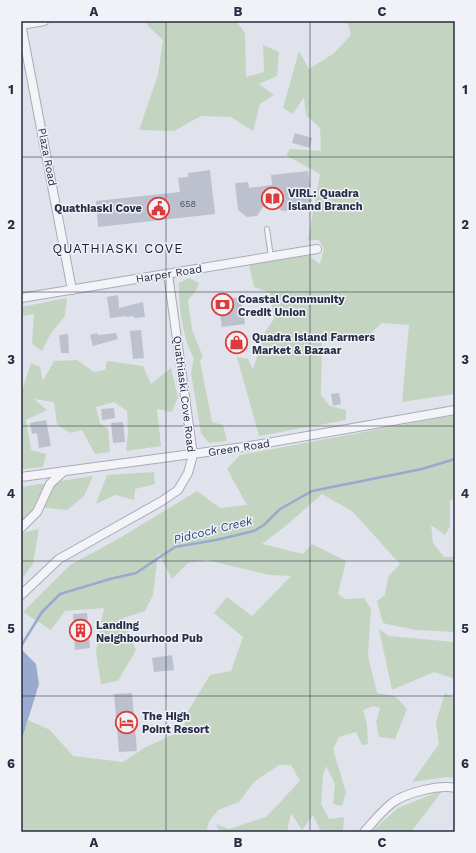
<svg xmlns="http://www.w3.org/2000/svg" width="476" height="853" font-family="'Work Sans',sans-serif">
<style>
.green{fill:#c3d5c1}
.water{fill:#98aace}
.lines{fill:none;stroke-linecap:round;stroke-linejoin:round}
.stream{stroke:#98aace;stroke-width:2.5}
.building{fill:#bdc1ce}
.service-casing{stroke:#a8acb9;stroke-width:6}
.minor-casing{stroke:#a8acb9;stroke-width:10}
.service{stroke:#f4f4f8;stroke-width:4}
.minor{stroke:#f4f4f8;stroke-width:8}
.grid{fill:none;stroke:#272d44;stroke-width:1;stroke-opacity:0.55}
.labels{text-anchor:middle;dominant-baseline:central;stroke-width:3;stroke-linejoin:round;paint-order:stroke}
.number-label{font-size:9px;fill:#4c5266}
.street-label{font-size:11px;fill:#272d44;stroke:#f0f2f8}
.poi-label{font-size:11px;font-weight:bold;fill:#272d44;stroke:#f0f2f8;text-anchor:start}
.water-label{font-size:12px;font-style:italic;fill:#2d447c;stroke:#f0f2f8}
.quarter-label{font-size:13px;letter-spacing:1px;fill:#191e34;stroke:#f0f2f8}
.neatline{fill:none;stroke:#272d44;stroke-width:1.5}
.grid-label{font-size:13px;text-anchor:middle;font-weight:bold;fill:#272d44}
</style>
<rect width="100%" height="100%" fill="#e0e3eb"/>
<!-- green -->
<g class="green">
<path d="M 146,21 L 236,21 L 245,33 L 246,77 L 264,72 L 263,45 L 279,52 L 277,76 L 259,84 L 274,95 L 260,104 L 253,131 L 231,117 L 201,116 L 174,131 L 139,130 L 158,75 L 163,40 L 148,26 Z"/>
<path d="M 339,21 L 455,21 L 455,335 L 453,337 L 455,348 L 455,394 L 402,402 L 409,325 L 382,323 L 369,335 L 322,342 L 321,395 L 330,406 L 346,410 L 346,420 L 259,436 L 237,357 L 248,359 L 253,369 L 265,332 L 274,319 L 270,293 L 254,287 L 249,265 L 308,255 L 320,264 L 324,249 L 319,240 L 308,240 L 320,174 L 286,155 L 290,149 L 321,151 L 320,128 L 306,115 L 304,97 L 293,114 L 283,108 L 299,51 L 309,69 L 333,54 L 351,35 L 348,24 Z"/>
<path d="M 189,278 L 199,283 L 196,291 L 188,300 L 192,330 L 203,357 L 200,361 L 212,422 L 223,425 L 227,441 L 209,443 L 201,433 L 191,373 L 194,358 C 183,340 178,304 179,283 Z"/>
<path d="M 67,298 L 65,316 L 51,333 L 42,351 L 32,344 L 34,314 L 21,316 L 21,307 Z"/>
<path d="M 77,360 L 94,372 L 105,370 L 107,361 L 143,366 L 151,384 L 171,368 L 178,397 L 172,412 L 157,409 L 161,446 L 126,451 L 128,432 L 127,411 L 114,402 L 96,407 L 100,423 L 108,429 L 110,452 L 95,454 L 82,430 L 71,433 L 57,425 L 54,402 L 34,399 L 47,410 L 26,420 L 31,450 L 46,454 L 43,467 L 23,469 L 21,462 L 21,378 L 23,388 L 31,363 L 40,367 L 43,381 L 54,361 Z"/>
<path d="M 455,415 L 455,498 L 450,501 L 450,526 L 445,535 L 431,525 L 433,543 L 444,557 L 455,557 L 455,632 L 415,630 L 383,623 L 377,601 L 385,595 L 388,577 L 400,564 L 352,511 L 322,494 L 287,525 L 262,544 L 303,554 L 312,544 L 346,561 L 338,594 L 345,599 L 364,598 L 371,609 L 368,656 L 377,693 L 395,696 L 407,709 L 395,739 L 379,737 L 376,722 L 380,708 L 373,706 L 363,710 L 367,725 L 368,744 L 362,745 L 356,732 L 339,737 L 333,749 L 346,792 L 342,806 L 333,804 L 335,784 L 326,766 L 323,775 L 321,804 L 329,819 L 344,817 L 343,832 L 321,832 L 313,815 L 302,830 L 291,813 L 287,832 L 220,832 L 216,824 L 229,829 L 266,817 L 300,781 L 291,765 L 279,765 L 254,782 L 239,802 L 218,810 L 209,822 L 206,832 L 21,832 L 21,742 L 28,720 L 50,730 L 73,756 L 123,762 L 144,748 L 183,730 L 187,713 L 210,675 L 231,671 L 243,637 L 214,613 L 227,597 L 252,616 L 291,576 L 270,575 L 207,560 L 188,563 L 172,579 L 158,553 L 153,595 L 145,611 L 123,618 L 136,650 L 118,681 L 101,684 L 96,652 L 104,608 L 65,611 L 51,630 L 23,612 L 70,565 L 118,539 L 197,491 L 220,508 L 247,505 L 227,469 L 240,455 Z"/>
<path d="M 154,472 L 155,484 L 135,489 L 134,500 L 115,495 L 96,504 L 107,475 Z"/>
<path d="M 93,476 L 84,496 L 67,510 L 37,507 L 22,533 L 39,529 L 33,564 L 21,580 L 21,487 Z"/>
<path d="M 379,629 L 389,636 L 455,642 L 455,679 L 434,672 L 392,690 Z"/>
<path d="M 445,693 L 455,699 L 455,778 L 446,777 L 412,782 L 439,744 L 436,722 Z"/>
<path d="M 443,790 L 411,832 L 371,832 L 398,808 Z"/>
</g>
<!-- water -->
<path class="water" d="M 21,649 L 36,664 L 39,684 L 21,742 Z"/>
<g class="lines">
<!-- stream -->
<path class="stream" d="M 21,646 L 42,612 L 60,594 L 110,579 L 136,573 L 175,547 L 216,540 L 254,531 L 264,525 L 280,509 L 312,491 L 422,469 L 455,459"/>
</g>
<!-- building -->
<g class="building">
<path d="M 295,133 L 312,138 L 310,148 L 292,143 Z"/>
<path d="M 210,170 L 215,214 L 98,227 L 96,201 L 180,192 L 178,178 L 188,177 L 188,173 Z"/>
<path d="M 308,171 L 312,201 L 308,208 L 298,209 L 294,206 L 292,210 L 282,211 L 278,208 L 263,207 L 257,216 L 247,217 L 238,210 L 235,183 L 248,182 L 249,188 L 272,185 L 271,175 Z"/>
<path d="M 118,295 L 119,308 L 143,302 L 145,317 L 134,318 L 134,316 L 126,317 L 125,316 L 110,318 L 107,297 Z"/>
<path d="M 241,297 L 245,324 L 222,327 L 218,300 Z"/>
<path d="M 141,330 L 144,358 L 133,359 L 130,331 Z"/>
<path d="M 97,333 L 98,335 L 116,333 L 118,339 L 93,346 L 90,335 Z"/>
<path d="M 68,334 L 69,353 L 61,353 L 59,335 Z"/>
<path d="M 339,393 L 341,404 L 333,406 L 331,394 Z"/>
<path d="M 114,408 L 115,418 L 102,420 L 101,409 Z"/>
<path d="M 46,420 L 51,446 L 39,448 L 37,433 L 32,434 L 30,423 Z"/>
<path d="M 123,422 L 125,442 L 113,443 L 111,423 Z"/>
<path d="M 87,613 L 90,648 L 75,650 L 73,614 Z"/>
<path d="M 172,655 L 174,670 L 154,672 L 152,658 Z"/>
<path d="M 132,693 L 137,751 L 119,752 L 114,694 Z"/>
</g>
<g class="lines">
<defs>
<path id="service" d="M 267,229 L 271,257"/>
<g id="minor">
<path d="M 21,24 L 72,290"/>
<path d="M 21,25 L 44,21"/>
<path d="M 21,298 L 317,249"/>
<path d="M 21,477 L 244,447 L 455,410"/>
<path d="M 21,528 L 37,512 L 50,484 L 64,471"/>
<path d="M 21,595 L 59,559 L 162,501 L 178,490 L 188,473 L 193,455 L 168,274"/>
<path d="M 364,832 C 373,822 382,811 392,803 C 405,793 440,784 455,788"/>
</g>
</defs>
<!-- service casing -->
<use href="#service" class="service-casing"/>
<!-- minor casing -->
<use href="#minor" class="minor-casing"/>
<!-- service -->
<use href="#service" class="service"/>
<!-- minor -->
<use href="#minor" class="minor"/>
</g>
<!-- grid -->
<path class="grid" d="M 166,21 L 166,832M 310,21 L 310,832M 21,157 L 455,157M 21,292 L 455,292M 21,426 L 455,426M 21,561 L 455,561M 21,696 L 455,696"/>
<!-- icons -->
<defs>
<symbol id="library-ring" viewBox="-11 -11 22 22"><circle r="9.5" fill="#f0f2f8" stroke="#da3c3a" stroke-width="1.5"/><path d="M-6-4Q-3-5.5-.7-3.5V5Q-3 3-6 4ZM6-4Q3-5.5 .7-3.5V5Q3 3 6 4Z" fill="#da3c3a"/></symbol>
<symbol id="civic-ring" viewBox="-11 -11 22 22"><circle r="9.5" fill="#f0f2f8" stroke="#da3c3a" stroke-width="1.5"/><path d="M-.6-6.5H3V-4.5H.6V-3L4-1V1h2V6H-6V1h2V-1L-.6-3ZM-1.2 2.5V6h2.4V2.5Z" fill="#da3c3a"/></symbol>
<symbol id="bank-ring" viewBox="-11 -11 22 22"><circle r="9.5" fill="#f0f2f8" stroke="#da3c3a" stroke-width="1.5"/><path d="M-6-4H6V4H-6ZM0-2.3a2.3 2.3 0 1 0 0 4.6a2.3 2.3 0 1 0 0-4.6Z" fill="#da3c3a"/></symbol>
<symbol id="shop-ring" viewBox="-11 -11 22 22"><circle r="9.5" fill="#f0f2f8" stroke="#da3c3a" stroke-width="1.5"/><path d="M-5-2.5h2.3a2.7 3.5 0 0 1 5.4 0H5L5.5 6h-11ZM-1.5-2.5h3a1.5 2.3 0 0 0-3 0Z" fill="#da3c3a"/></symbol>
<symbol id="building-ring" viewBox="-11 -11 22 22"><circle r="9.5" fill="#f0f2f8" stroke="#da3c3a" stroke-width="1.5"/><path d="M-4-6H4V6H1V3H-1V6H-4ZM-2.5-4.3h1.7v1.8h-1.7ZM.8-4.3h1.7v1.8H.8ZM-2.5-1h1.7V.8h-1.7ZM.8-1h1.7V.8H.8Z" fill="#da3c3a"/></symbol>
<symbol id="hotel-ring" viewBox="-11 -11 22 22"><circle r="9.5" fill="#f0f2f8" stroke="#da3c3a" stroke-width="1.5"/><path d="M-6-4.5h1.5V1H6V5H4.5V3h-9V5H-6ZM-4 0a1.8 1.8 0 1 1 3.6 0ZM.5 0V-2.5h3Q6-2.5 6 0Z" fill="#da3c3a"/></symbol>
</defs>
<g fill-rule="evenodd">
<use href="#library-ring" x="260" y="186" width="25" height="25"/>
<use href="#civic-ring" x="146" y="196" width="25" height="25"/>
<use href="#bank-ring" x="210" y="292" width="25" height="25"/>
<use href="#shop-ring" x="224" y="330" width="25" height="25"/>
<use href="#building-ring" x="68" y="618" width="25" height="25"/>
<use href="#hotel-ring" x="114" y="710" width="25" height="25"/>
</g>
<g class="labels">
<!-- number labels -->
<g class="number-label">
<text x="188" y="204">658</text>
</g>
<!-- street labels -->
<g class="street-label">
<text transform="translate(47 157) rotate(79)">Plaza Road</text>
<text transform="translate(169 274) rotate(-9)">Harper Road</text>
<text transform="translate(184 394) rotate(83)">Quathiaski Cove Road</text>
<text transform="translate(239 448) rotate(-9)">Green Road</text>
</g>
<!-- poi labels -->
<g class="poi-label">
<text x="288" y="193">VIRL: Quadra<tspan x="288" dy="13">Island Branch</tspan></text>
<text x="142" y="208" text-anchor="end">Quathiaski Cove</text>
<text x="238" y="299">Coastal Community<tspan x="238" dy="13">Credit Union</tspan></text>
<text x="252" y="337">Quadra Island Farmers<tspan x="252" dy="13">Market &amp; Bazaar</tspan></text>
<text x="96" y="625">Landing<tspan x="96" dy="13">Neighbourhood Pub</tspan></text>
<text x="142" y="716">The High<tspan x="142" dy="13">Point Resort</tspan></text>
</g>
<!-- water labels -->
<g class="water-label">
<text transform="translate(213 530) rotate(-14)">Pidcock Creek</text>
</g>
<!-- quarter labels -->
<g class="quarter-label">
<text x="118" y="248">QUATHIASKI COVE</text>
</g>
</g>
<!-- border -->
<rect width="476" height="853" fill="none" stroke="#f0f2f8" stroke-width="44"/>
<rect x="22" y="22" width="432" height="809" class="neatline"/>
<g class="grid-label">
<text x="94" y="16">A</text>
<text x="238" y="16">B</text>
<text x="382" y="16">C</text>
<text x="11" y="94">1</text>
<text x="465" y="94">1</text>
<text x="11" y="229">2</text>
<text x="465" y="229">2</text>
<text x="11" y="364">3</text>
<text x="465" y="364">3</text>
<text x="11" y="498">4</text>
<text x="465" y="498">4</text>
<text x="11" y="633">5</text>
<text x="465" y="633">5</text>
<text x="11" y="768">6</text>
<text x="465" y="768">6</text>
<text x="94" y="847">A</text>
<text x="238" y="847">B</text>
<text x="382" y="847">C</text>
</g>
</svg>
